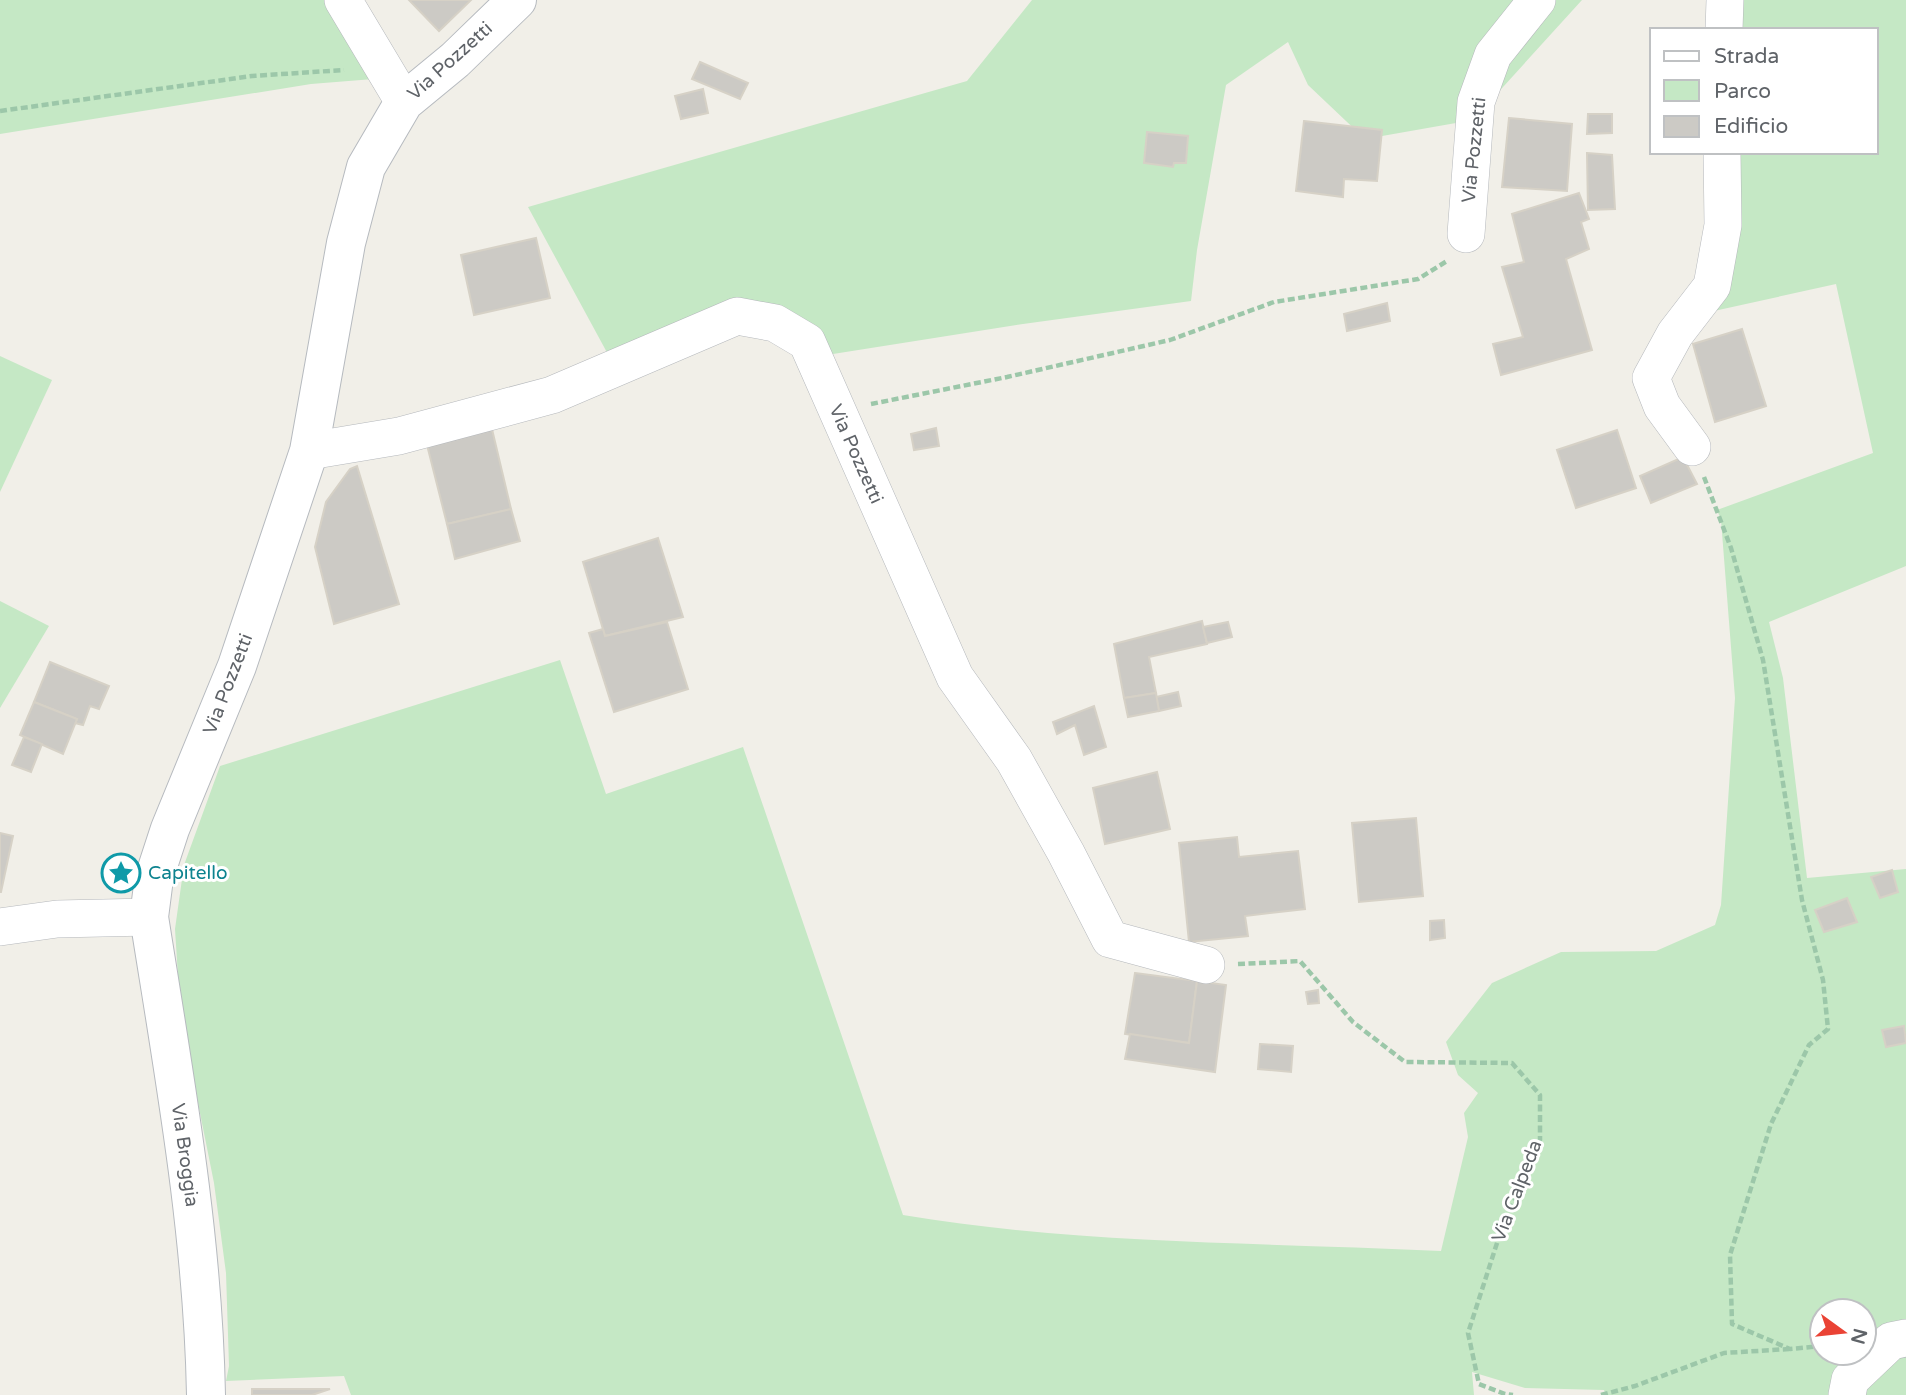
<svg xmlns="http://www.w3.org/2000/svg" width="1906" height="1395" font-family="'Varela Round',sans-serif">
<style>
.green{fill:#c5e8c5;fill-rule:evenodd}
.building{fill:#cccac5;stroke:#d6d1c6;stroke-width:2}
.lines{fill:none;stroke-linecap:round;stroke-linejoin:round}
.street-casing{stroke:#b5b8bc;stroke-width:38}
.secondary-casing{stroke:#b6babf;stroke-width:40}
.path{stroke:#9cc7a9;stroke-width:4.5;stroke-dasharray:7 3.5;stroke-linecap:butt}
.street{stroke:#fff;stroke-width:37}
.secondary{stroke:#fff;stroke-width:38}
.labels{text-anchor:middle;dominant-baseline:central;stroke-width:6;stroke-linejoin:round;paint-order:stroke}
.street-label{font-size:19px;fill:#5f6368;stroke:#fff}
.culture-label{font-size:19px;fill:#0d838f;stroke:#fff;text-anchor:start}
</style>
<rect width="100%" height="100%" fill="#f1efe8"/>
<!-- green -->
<g class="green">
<path d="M 0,0 L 330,0 L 386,78 L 311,84 L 0,134 Z"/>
<path d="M 1032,0 L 1582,0 L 1473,120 L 1365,139 L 1308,85 L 1288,42 L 1226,85 L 1197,250 L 1191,301 L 1023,324 L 833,354 L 757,316 L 610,358 L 528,207 L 967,81 Z"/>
<path d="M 1738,0 L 1906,0 L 1906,566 L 1769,622 L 1783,678 L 1807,878 L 1906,869 L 1906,1395 L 1606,1395 L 1604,1390 L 1525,1388 L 1472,1372 L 1474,1395 L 351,1395 L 344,1376 L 226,1381 L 229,1366 L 226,1273 L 214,1183 L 194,1083 L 178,976 L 175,929 L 184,865 L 220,766 L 560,660 L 606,794 L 743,747 L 903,1215 C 1081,1245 1261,1242 1441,1251 L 1468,1137 L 1464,1113 L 1478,1093 L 1458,1075 L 1446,1042 L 1492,983 L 1561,952 L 1656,951 L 1715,925 L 1721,905 L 1735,698 L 1721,520 L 1717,510 L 1873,453 L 1836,284 L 1714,311 L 1735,152 L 1876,152 L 1876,30 L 1739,30 ZM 1822,1311 L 1864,1311 L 1864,1353 L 1822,1353 Z"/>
<path d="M 0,356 L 52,380 L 0,492 Z"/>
<path d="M 0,601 L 49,626 L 0,708 Z"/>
</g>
<!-- building -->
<g class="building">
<path d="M 409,0 L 471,0 L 439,31 Z"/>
<path d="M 700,62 L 748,83 L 740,99 L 692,79 Z"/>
<path d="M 703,89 L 708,113 L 681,119 L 675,96 Z"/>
<path d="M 1588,114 L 1612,114 L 1612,133 L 1587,134 Z"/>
<path d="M 1509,118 L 1572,124 L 1567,191 L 1502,187 Z"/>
<path d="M 1304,121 L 1382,130 L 1377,181 L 1344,179 L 1343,197 L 1296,191 Z"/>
<path d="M 1147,132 L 1188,136 L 1186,163 L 1174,163 L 1173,167 L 1144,163 Z"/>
<path d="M 1587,153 L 1612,155 L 1615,209 L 1588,210 Z"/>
<path d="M 1579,193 L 1589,219 L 1581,222 L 1589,249 L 1566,259 L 1592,350 L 1501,375 L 1493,344 L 1523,337 L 1502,267 L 1524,262 L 1512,214 Z"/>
<path d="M 536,238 L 550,298 L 474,315 L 461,255 Z"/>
<path d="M 1387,303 L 1390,321 L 1347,331 L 1344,314 Z"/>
<path d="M 1742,329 L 1766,406 L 1715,422 L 1693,344 Z"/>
<path d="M 491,425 L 511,509 L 447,524 L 426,441 Z"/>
<path d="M 936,428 L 939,446 L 914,450 L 911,434 Z"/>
<path d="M 1617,430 L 1636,488 L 1576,508 L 1557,450 Z"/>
<path d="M 1683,457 L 1697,484 L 1651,503 L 1640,476 Z"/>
<path d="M 357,466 L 399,604 L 334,624 L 315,547 L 326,502 L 350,469 Z"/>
<path d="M 511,509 L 520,541 L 455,559 L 447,524 Z"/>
<path d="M 658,538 L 683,617 L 605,636 L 583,562 Z"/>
<path d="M 1202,621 L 1207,644 L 1149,657 L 1156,693 L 1124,698 L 1114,644 Z"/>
<path d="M 667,622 L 688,689 L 614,712 L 589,633 L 603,629 L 605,636 Z"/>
<path d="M 1228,622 L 1232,637 L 1207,643 L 1203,627 Z"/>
<path d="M 50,662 L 109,686 L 99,709 L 90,706 L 83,725 L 75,723 L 77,719 L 34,702 Z"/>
<path d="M 1178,692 L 1181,706 L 1159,711 L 1156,697 Z"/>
<path d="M 1156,693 L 1159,711 L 1128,717 L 1124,698 Z"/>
<path d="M 34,702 L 77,719 L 63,754 L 20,735 Z"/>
<path d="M 1094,706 L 1106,747 L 1084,755 L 1075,725 L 1057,734 L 1053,722 Z"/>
<path d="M 24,737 L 42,744 L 31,772 L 12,765 Z"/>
<path d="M 1157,772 L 1170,829 L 1105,844 L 1093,788 Z"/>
<path d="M 1416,818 L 1423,896 L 1359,902 L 1352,823 Z"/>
<path d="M 0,833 L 13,836 L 1,892 L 0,892 Z"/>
<path d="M 1237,837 L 1239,857 L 1298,851 L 1305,909 L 1245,916 L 1248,936 L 1189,942 L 1179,843 Z"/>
<path d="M 1892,870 L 1898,892 L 1880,898 L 1871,877 Z"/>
<path d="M 1847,898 L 1857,922 L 1824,932 L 1815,910 Z"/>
<path d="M 1444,920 L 1445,938 L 1430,940 L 1430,921 Z"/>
<path d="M 1135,973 L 1197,981 L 1189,1043 L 1125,1034 Z"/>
<path d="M 1197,981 L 1226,985 L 1215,1072 L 1125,1059 L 1130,1034 L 1189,1043 Z"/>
<path d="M 1318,990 L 1319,1003 L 1308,1004 L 1306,992 Z"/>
<path d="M 1904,1026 L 1906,1043 L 1886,1047 L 1882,1030 Z"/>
<path d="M 1260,1044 L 1293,1046 L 1291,1072 L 1258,1069 Z"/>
<path d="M 252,1389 L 330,1389 L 312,1395 L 252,1395 Z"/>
</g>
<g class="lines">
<defs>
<g id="street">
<path d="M 343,0 L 404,102"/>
<path d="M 1724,30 L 1725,0"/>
<path d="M 1466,234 L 1476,102 L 1493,55 L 1537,0"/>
<path d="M 1692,447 L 1662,406 L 1651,378 L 1675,334 L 1712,286 L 1723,225 L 1722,152"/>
<path d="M 309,451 L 399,436 L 552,395 L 737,316 L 775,323 L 807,342 L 955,677 L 1014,760 L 1066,853 L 1110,939 L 1206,965"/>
<path d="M 0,927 L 57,919 L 149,917"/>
<path d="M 1847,1395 L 1850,1380 L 1891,1341 L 1906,1338"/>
</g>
<path id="secondary" d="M 206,1395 C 203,1234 174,1075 149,917 L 154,878 L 170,829 L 237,666 L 309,451 L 346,243 L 366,167 L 404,102 L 455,60 L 517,0"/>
</defs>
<!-- street casing -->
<use href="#street" class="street-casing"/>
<!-- secondary casing -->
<use href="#secondary" class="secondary-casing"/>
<!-- path -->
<g class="path">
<path d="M 0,111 L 252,76 L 344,70"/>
<path d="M 871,404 L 1007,377 L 1170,340 L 1274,302 L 1418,279 L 1447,261"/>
<path d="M 1704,477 L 1731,548 L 1763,660 L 1802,900 L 1823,980 L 1828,1029 L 1809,1045 L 1771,1124 L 1730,1255 L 1732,1324 L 1790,1349 L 1822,1346"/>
<path d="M 1238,964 L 1300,961 L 1353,1022 L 1405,1062 L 1512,1063 L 1540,1095 L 1540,1140 L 1498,1240 L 1468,1333 L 1479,1384 L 1505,1394 L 1513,1395"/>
<path d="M 1601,1395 L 1635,1386 L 1724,1353 L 1789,1349"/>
</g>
<!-- street -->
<use href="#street" class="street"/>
<!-- secondary -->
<use href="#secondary" class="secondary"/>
</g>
<!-- icons -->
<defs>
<symbol id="sight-ring" viewBox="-11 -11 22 22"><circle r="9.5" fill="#fff" stroke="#0f9aa8" stroke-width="1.5"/><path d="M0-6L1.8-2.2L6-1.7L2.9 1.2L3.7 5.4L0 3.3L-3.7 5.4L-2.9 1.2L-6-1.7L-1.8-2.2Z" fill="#0f9aa8"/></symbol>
</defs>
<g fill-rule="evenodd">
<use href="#sight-ring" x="99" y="851" width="44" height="44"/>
</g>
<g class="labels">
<!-- street labels -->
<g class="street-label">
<text transform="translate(450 61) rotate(-42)">Via Pozzetti</text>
<text transform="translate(1474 150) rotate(-84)">Via Pozzetti</text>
<text transform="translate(856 454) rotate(66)">Via Pozzetti</text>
<text transform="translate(228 684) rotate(-69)">Via Pozzetti</text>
<text transform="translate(185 1155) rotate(82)">Via Broggia</text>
<text transform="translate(1517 1191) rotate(-69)">Via Calpeda</text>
</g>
<!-- culture labels -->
<g class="culture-label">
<text x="148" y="873">Capitello</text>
</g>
</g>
<!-- legend -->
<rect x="1650" y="28" width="228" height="126" fill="#ffffff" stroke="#bfc1c3" stroke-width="2"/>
<rect x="1664" y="51" width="35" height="10" fill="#ffffff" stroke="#bfc1c3" stroke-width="2"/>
<text x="1714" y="63" font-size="21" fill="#5f6368">Strada</text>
<rect x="1664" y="80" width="35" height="21" fill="#c5e8c5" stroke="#bfc1c3" stroke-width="2"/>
<text x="1714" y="98" font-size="21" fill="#5f6368">Parco</text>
<rect x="1664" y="116" width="35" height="21" fill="#cccac5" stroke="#bfc1c3" stroke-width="2"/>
<text x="1714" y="133" font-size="21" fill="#5f6368">Edificio</text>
<!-- north arrow -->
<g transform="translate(1843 1332) rotate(105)"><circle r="33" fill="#ffffff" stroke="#bfc1c3" stroke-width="2"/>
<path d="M0-5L12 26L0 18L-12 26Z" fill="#ea4335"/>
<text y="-10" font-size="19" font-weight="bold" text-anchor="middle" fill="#5f6368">N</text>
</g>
</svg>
